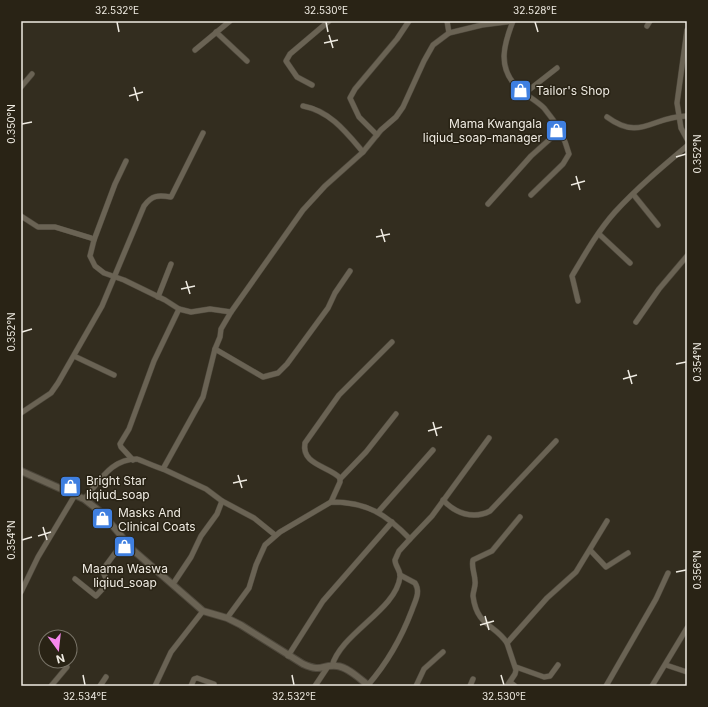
<svg xmlns="http://www.w3.org/2000/svg" width="708" height="707" font-family="Inter,sans-serif">
<style>
.lines{fill:none;stroke-linecap:round;stroke-linejoin:round}
.minor-casing{stroke:#4e483c;stroke-width:6}
.tertiary-casing{stroke:#4e483c;stroke-width:8}
.minor{stroke:#6a6354;stroke-width:5}
.tertiary{stroke:#6a6354;stroke-width:6}
.ticks{fill:none;stroke:#efebe2;stroke-width:1.5}
.labels{text-anchor:middle;dominant-baseline:central;stroke-width:3;stroke-linejoin:round;paint-order:stroke}
.poi-label{font-size:12px;fill:#efebe2;stroke:#292315;text-anchor:start}
.neatline{fill:none;stroke:#efebe2;stroke-width:1.5}
.ticks-label{font-size:10px;text-anchor:middle;fill:#efebe2}
</style>
<rect width="100%" height="100%" fill="#332d1f"/>
<g class="lines">
<defs>
<g id="minor">
<path d="M 447,21 L 449,33"/>
<path d="M 513,21 C 504,44 497,67 517,87 C 525,95 536,100 544,108 C 555,121 565,138 569,154 L 563,164 L 531,195"/>
<path d="M 647,26 L 650,21"/>
<path d="M 687,30 L 677,103 L 681,128 L 687,139"/>
<path d="M 216,32 L 247,61"/>
<path d="M 195,50 L 230,21"/>
<path d="M 312,85 L 297,77 L 286,61 L 290,54 L 329,21"/>
<path d="M 21,87 L 32,74"/>
<path d="M 525,93 L 557,68"/>
<path d="M 303,106 C 330,111 346,132 363,152"/>
<path d="M 607,117 C 641,142 652,116 687,116"/>
<path d="M 377,135 L 359,117 L 350,98 L 355,89 L 397,39 L 409,21"/>
<path d="M 633,194 L 658,225"/>
<path d="M 488,204 L 531,156 L 559,131"/>
<path d="M 21,216 L 38,227 L 55,227 L 91,238 L 94,240 L 90,256 L 95,266 L 104,273 L 124,280 L 165,300 L 179,309 L 191,312 L 210,309 L 231,312"/>
<path d="M 599,234 L 630,263"/>
<path d="M 94,240 L 115,184 L 126,161"/>
<path d="M 158,297 L 171,264"/>
<path d="M 578,301 L 572,276 C 585,254 598,231 615,212 C 637,188 662,167 687,146"/>
<path d="M 636,322 L 659,289 L 687,256"/>
<path d="M 215,349 L 263,377 L 278,373 L 287,364 L 328,308 L 335,293 L 350,271"/>
<path d="M 74,356 L 114,375"/>
<path d="M 21,413 L 51,393 L 58,383 L 102,306 L 144,206 C 152,195 158,195 171,197 L 203,133"/>
<path d="M 133,460 L 121,447 L 120,444 L 129,429 L 154,361 L 179,309"/>
<path d="M 163,469 L 206,489 L 222,501 L 217,514 L 201,536 L 191,557 L 173,584"/>
<path d="M 340,479 L 366,452 L 396,414"/>
<path d="M 84,499 C 100,482 110,459 137,459 C 138,459 158,468 163,469 L 203,397 L 215,349 L 220,337 L 221,329 L 231,312 L 303,210 L 325,186 L 363,152 L 381,130 L 396,117 L 403,107 L 424,61 L 433,45 L 449,33 L 482,25 L 513,21"/>
<path d="M 443,500 C 455,513 473,520 490,511 L 556,441"/>
<path d="M 222,501 L 254,518 L 275,535"/>
<path d="M 331,502 L 340,482 L 340,478 C 329,466 301,465 305,443 L 339,395 L 392,342"/>
<path d="M 379,511 L 433,450"/>
<path d="M 590,550 L 606,567 L 628,553"/>
<path d="M 75,579 L 96,596 L 108,583 L 103,572 L 104,568 L 124,541"/>
<path d="M 21,592 L 38,557 L 75,495"/>
<path d="M 227,618 L 249,588 L 256,565 L 265,545 L 280,532 L 331,502 C 367,502 386,514 410,539 L 432,516 L 489,438"/>
<path d="M 507,643 C 495,624 477,627 473,596 C 473,591 476,586 475,581 C 475,574 471,567 473,560 L 492,551 L 520,517"/>
<path d="M 288,656 L 323,601 L 392,522"/>
<path d="M 666,665 L 687,672"/>
<path d="M 332,666 C 341,633 396,610 400,577 C 401,571 395,566 395,560 L 399,551 L 410,539"/>
<path d="M 516,667 L 544,677 L 550,676 L 558,665"/>
<path d="M 510,682 L 515,686"/>
<path d="M 368,685 C 388,662 401,639 412,610 C 415,601 421,592 415,583 L 400,575"/>
<path d="M 51,686 L 67,667"/>
<path d="M 100,686 L 106,677"/>
<path d="M 155,686 L 171,652 L 203,611"/>
<path d="M 191,686 L 194,679 L 197,678 L 214,684"/>
<path d="M 315,686 L 327,668"/>
<path d="M 416,686 L 424,669 L 443,652"/>
<path d="M 470,686 L 473,679"/>
<path d="M 507,686 L 515,674 L 516,670 L 507,643 L 547,598 L 576,572 L 607,521"/>
<path d="M 606,686 L 656,599 L 668,573"/>
<path d="M 652,686 L 687,628"/>
</g>
<path id="tertiary" d="M 21,471 L 84,499 L 102,513 L 133,550 L 203,611 L 227,618 L 241,625 L 303,664 C 323,673 321,664 337,666 C 348,667 360,679 369,686"/>
</defs>
<!-- minor casing -->
<use href="#minor" class="minor-casing"/>
<!-- tertiary casing -->
<use href="#tertiary" class="tertiary-casing"/>
<!-- minor -->
<use href="#minor" class="minor"/>
<!-- tertiary -->
<use href="#tertiary" class="tertiary"/>
</g>
<!-- ticks -->
<path class="ticks" d="M 117,22 L 119,32M 326,22 L 328,32M 535,22 L 538,32M 329,35 L 333,48M 324,43 L 338,40M 134,87 L 138,101M 129,96 L 143,92M 22,124 L 32,122M 676,157 L 686,154M 576,176 L 580,190M 571,185 L 585,181M 381,229 L 385,242M 376,237 L 390,234M 186,281 L 190,294M 181,289 L 195,286M 22,332 L 32,329M 676,364 L 686,362M 628,370 L 632,384M 623,379 L 637,375M 433,422 L 437,436M 428,431 L 442,427M 238,475 L 242,488M 233,483 L 247,480M 43,527 L 47,540M 38,536 L 51,532M 22,540 L 32,537M 676,572 L 686,570M 485,616 L 489,630M 480,625 L 494,621M 83,675 L 85,685M 292,675 L 294,685M 501,675 L 504,685"/>
<!-- icons -->
<defs>
<symbol id="shop-square" viewBox="-11 -11 22 22"><rect x="-9" y="-9" width="18" height="18" rx="4" fill="#3f7fe0" stroke="#292315"/><path d="M-5-2.5h2.3a2.7 3.5 0 0 1 5.4 0H5L5.5 6h-11ZM-1.5-2.5h3a1.5 2.3 0 0 0-3 0Z" fill="#fff"/></symbol>
</defs>
<g fill-rule="evenodd">
<use href="#shop-square" x="508" y="78" width="25" height="25"/>
<use href="#shop-square" x="544" y="118" width="25" height="25"/>
<use href="#shop-square" x="58" y="474" width="25" height="25"/>
<use href="#shop-square" x="90" y="506" width="25" height="25"/>
<use href="#shop-square" x="112" y="534" width="25" height="25"/>
</g>
<g class="labels">
<!-- poi labels -->
<g class="poi-label">
<text x="536" y="90">Tailor's Shop</text>
<text x="542" y="123" text-anchor="end">Mama Kwangala<tspan x="542" dy="14">liqiud_soap-manager</tspan></text>
<text x="86" y="480">Bright Star<tspan x="86" dy="14">liqiud_soap</tspan></text>
<text x="118" y="512">Masks And<tspan x="118" dy="14">Clinical Coats</tspan></text>
<text x="125" y="568" text-anchor="middle">Maama Waswa<tspan x="125" dy="14">liqiud_soap</tspan></text>
</g>
</g>
<!-- border -->
<rect width="708" height="707" fill="none" stroke="#292315" stroke-width="44"/>
<!-- north arrow -->
<g transform="translate(58 649) rotate(165)"><circle r="19" fill="#292315" stroke="#787367"/>
<path d="M0-3L7 15L0 10L-7 15Z" fill="#f688ed"/>
<text y="-6" font-size="11" font-weight="bold" text-anchor="middle" fill="#efebe2">N</text>
</g>
<rect x="22" y="22" width="664" height="663" class="neatline"/>
<g class="ticks-label">
<text x="117" y="14">32.532°E</text>
<text x="326" y="14">32.530°E</text>
<text x="535" y="14">32.528°E</text>
<text transform="translate(11 124) rotate(-90)" y="4">0.350°N</text>
<text transform="translate(697 154) rotate(-90)" y="4">0.352°N</text>
<text transform="translate(11 332) rotate(-90)" y="4">0.352°N</text>
<text transform="translate(697 362) rotate(-90)" y="4">0.354°N</text>
<text transform="translate(11 540) rotate(-90)" y="4">0.354°N</text>
<text transform="translate(697 570) rotate(-90)" y="4">0.356°N</text>
<text x="85" y="700">32.534°E</text>
<text x="294" y="700">32.532°E</text>
<text x="504" y="700">32.530°E</text>
</g>
</svg>
